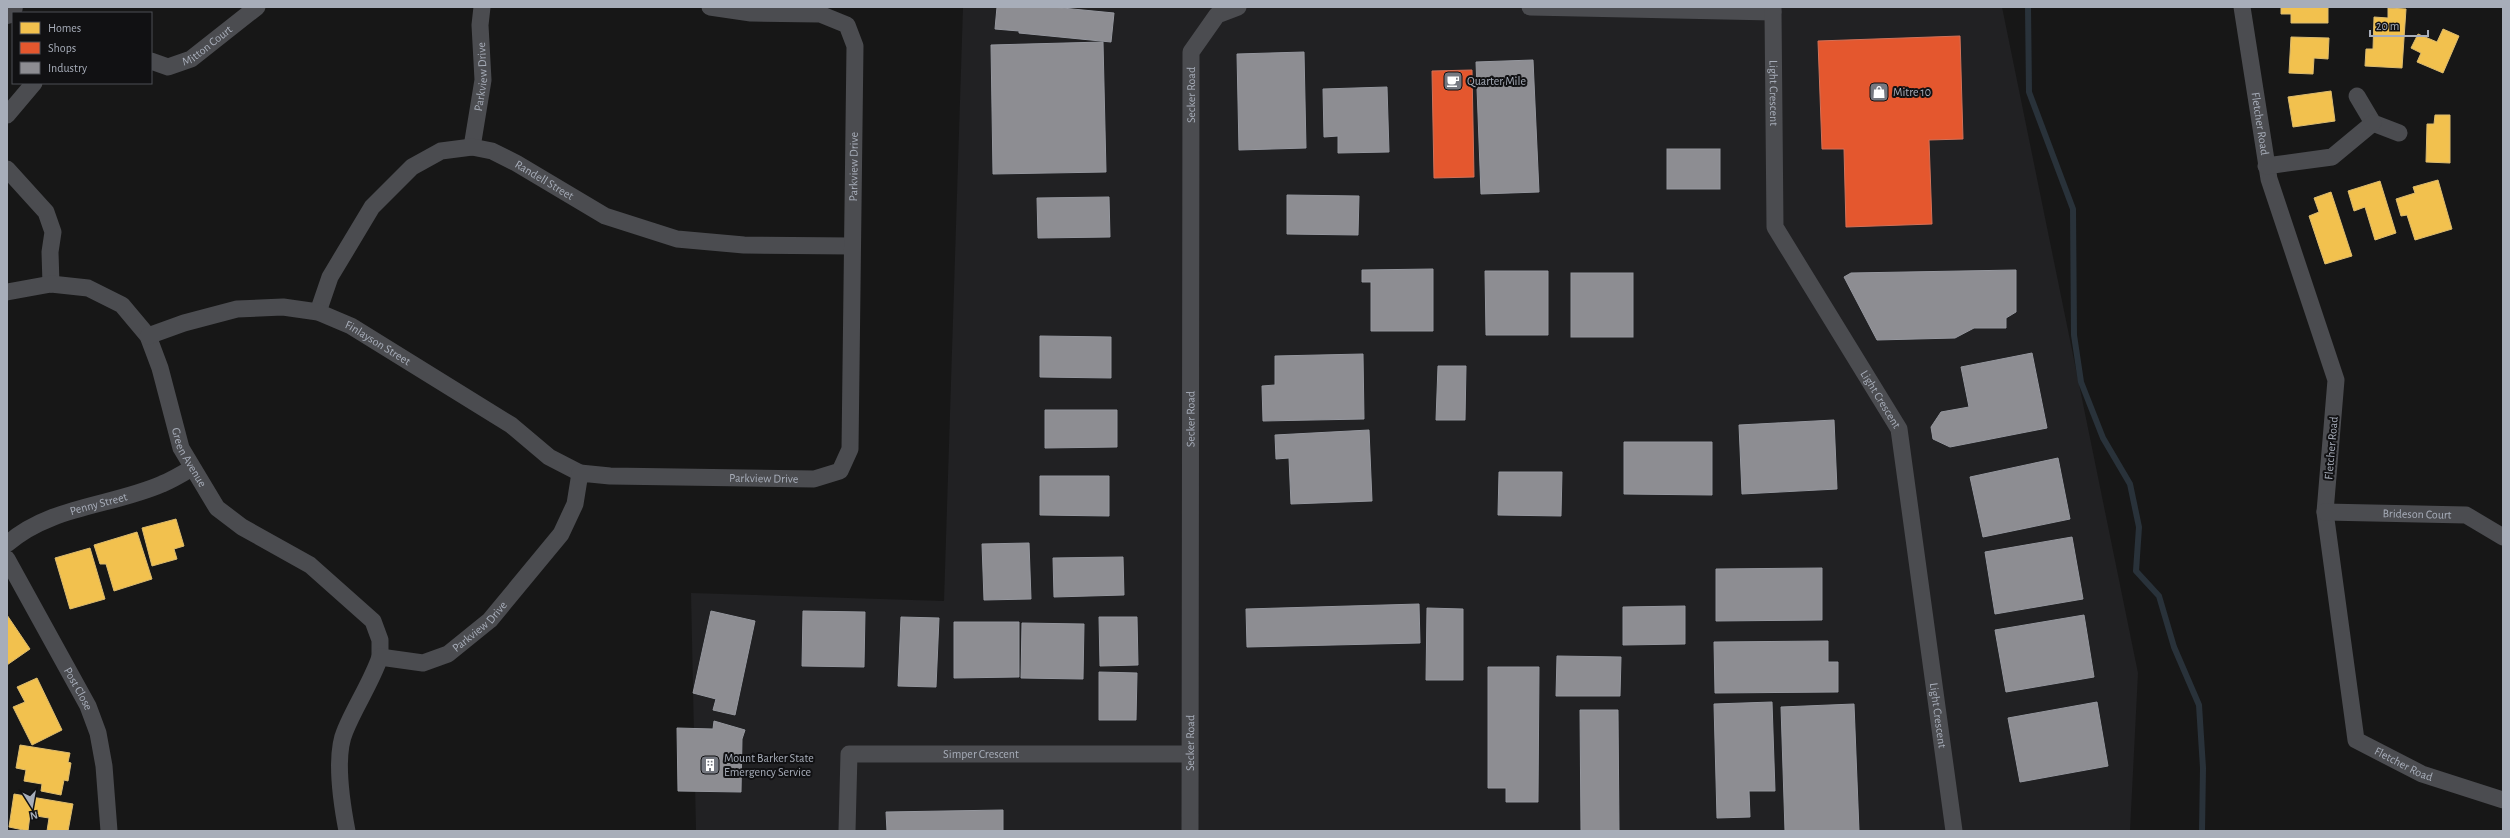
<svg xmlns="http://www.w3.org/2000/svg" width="2510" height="838" font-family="'Alegreya Sans',sans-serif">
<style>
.built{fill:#212123}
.homes{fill:#f2c14e;stroke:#dcbb6e}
.shops{fill:#e4572e;stroke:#d27158}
.industry{fill:#8d8d92;stroke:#95979e}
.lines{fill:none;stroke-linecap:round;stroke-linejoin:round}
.stream{stroke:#29323a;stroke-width:6}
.street{stroke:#4b4c50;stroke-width:17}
.secondary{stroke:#4a4a4e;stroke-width:22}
.labels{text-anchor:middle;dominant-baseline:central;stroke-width:4;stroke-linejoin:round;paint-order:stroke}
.street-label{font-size:12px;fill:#a7adb9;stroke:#111113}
.poi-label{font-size:12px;fill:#a7adb9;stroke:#111113;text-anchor:start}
</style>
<rect width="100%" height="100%" fill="#171717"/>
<!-- built -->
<path class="built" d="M 963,7 L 2002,7 L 2138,673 L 2130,831 L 696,831 L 691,593 L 944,601 Z"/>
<!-- homes -->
<g class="homes">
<path d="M 2281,7 L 2328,7 L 2328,23 L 2291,23 L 2291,14 L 2281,14 Z"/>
<path d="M 2388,8 L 2406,9 L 2402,68 L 2365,66 L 2366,49 L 2373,49 L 2374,17 L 2388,18 Z"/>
<path d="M 2443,29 L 2459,36 L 2443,73 L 2417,62 L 2421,53 L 2411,48 L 2418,34 L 2437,42 Z"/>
<path d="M 2291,37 L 2329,38 L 2328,59 L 2314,58 L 2313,74 L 2289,73 Z"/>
<path d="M 2331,91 L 2335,121 L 2293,127 L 2288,97 Z"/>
<path d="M 2435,115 L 2450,115 L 2450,163 L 2426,162 L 2427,124 L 2434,124 Z"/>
<path d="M 2438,180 L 2452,229 L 2415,240 L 2407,215 L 2401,216 L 2396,199 L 2415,193 L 2413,187 Z"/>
<path d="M 2380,181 L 2396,233 L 2375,240 L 2365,207 L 2354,211 L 2348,191 Z"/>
<path d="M 2331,192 L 2352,256 L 2325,264 L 2309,216 L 2319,212 L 2314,198 Z"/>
<path d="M 176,519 L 184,546 L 174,549 L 177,559 L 152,566 L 142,528 Z"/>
<path d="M 137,532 L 152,579 L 114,591 L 106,564 L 100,564 L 94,545 Z"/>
<path d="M 90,548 L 105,599 L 70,609 L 55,558 Z"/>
<path d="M 7,615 L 30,649 L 7,665 Z"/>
<path d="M 37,678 L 62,730 L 32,745 L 13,707 L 25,702 L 17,687 Z"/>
<path d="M 20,745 L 70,753 L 68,762 L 71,763 L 68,781 L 64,780 L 61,795 L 41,791 L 42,784 L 24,781 L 26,770 L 16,768 Z"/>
<path d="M 14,794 L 73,804 L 68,831 L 47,831 L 49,818 L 30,815 L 28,831 L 9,827 Z"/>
</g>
<!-- shops -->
<g class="shops">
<path d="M 1960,36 L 1963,139 L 1929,140 L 1932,224 L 1846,227 L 1844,149 L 1822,149 L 1818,41 Z"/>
<path d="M 1472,70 L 1474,177 L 1434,178 L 1432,71 Z"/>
</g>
<!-- industry -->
<g class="industry">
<path d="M 997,7 L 1052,7 L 1114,13 L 1111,42 L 1019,33 L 1019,31 L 995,29 Z"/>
<path d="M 1103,42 L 1106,172 L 993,174 L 991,45 Z"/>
<path d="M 1304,52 L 1306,148 L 1239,150 L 1237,54 Z"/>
<path d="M 1533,60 L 1539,192 L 1481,194 L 1476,62 Z"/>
<path d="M 1387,87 L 1389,152 L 1338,153 L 1338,136 L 1324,137 L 1323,89 Z"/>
<rect x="1667" y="149" width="53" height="40"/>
<path d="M 1287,195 L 1359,196 L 1358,235 L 1287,234 Z"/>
<path d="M 1109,197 L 1110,237 L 1038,238 L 1037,198 Z"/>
<path d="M 1433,269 L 1433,331 L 1371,331 L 1371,282 L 1362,282 L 1362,270 Z"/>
<path d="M 2016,270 L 2016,312 L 2006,318 L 2006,328 L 1974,328 L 1955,338 L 1877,340 L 1844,277 L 1851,273 Z"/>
<path d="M 1485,271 L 1548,271 L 1548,335 L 1486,335 Z"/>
<rect x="1571" y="273" width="62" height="64"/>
<path d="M 1040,336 L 1111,337 L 1111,378 L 1040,377 Z"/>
<path d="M 2032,353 L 2047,428 L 1950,447 L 1933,439 L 1931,427 L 1941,412 L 1969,407 L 1961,367 Z"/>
<path d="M 1363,354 L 1364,419 L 1263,421 L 1262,386 L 1275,385 L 1275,356 Z"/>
<path d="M 1438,366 L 1466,366 L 1465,420 L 1436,420 Z"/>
<path d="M 1045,410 L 1117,410 L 1117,447 L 1045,448 Z"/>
<path d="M 1834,420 L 1837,489 L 1742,494 L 1739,425 Z"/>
<path d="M 1369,430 L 1372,501 L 1291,504 L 1289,458 L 1276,459 L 1275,435 Z"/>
<path d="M 1624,442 L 1712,442 L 1712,495 L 1624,494 Z"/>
<path d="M 2058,458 L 2070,519 L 1983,537 L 1970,477 Z"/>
<path d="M 1499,472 L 1562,472 L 1561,516 L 1498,515 Z"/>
<path d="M 1040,476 L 1109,476 L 1109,516 L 1040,515 Z"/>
<path d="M 2072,537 L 2083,599 L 1995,614 L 1985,552 Z"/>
<path d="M 1029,543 L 1031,599 L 984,600 L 982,544 Z"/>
<path d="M 1123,557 L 1124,595 L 1054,597 L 1053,558 Z"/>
<path d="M 1822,568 L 1822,620 L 1716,621 L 1716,569 Z"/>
<path d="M 1419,604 L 1420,643 L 1247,647 L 1246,609 Z"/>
<path d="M 1685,606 L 1685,644 L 1623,645 L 1623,607 Z"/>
<path d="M 1427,608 L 1463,609 L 1463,680 L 1426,680 Z"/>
<path d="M 711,611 L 755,621 L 735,715 L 713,710 L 716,699 L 693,693 Z"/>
<path d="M 803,611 L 865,612 L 864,667 L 802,666 Z"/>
<path d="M 2084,615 L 2094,677 L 2006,692 L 1995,630 Z"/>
<path d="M 901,617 L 939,618 L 936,687 L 898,686 Z"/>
<path d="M 1099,617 L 1137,617 L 1138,665 L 1100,666 Z"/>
<path d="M 954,622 L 1019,622 L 1019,677 L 954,678 Z"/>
<path d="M 1022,623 L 1084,624 L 1083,679 L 1021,678 Z"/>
<path d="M 1828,641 L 1828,662 L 1838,662 L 1838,692 L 1715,693 L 1714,642 Z"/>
<path d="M 1557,656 L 1621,657 L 1620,696 L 1556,696 Z"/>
<path d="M 1488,667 L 1539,667 L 1538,802 L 1506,802 L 1506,788 L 1488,788 Z"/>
<path d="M 1099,672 L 1137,673 L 1136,720 L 1099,720 Z"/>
<path d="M 1772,702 L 1775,791 L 1749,791 L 1750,817 L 1717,818 L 1714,704 Z"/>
<path d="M 2097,702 L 2108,766 L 2020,782 L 2008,718 Z"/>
<path d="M 1854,704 L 1859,831 L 1785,831 L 1781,707 Z"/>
<path d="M 1580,710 L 1618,710 L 1619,831 L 1581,831 Z"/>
<path d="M 714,721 L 745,730 L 742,739 L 741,792 L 678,791 L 677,728 L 713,729 Z"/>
<path d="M 1003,810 L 1003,831 L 887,831 L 886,812 Z"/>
</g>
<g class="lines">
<!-- stream -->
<path class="stream" d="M 2028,7 L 2029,92 L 2073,209 L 2074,335 L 2081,382 L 2103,438 L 2130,484 L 2139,527 L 2136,571 L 2159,596 L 2174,647 L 2199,705 L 2203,768 L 2202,831"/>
<!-- street -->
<g class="street">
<path d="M 1530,7 L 1773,12 L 1773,7"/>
<path id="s1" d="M 2242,7 L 2269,179 L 2336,380 L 2325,512 L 2356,740 L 2422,774 L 2503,800"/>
<path id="s2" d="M 1773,12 L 1775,227 L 1899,429 L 1954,831"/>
<path id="s3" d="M 151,61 L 168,67 L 191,59 L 257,7"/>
<path d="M 2357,96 L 2373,123 L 2399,133"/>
<path d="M 7,115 L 34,83"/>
<path id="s4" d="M 472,147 L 483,80 L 480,25 L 482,7"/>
<path d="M 2266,166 L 2332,157 L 2373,123"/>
<path d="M 7,169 L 46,212 L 53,232 L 50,252 L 51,284"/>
<path id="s5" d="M 7,292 L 51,284 L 88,288 L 122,305 L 148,336 L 160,368 L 181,448 L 217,508 L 242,527 L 310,565 L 373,621 L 380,640 L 380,657"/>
<path id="s6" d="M 318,312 L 330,277 L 372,207 L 412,167 L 441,151 L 472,147 L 492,151 L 516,163 L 605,216 L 677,239 L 744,245 L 852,246"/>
<path id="s7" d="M 148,336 L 184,323 L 237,309 L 283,307 L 318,312 L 351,326 L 511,425 L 549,457 L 580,473"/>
<path id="s8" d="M 2325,512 L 2466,515 L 2503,537"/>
<path id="s9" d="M 7,544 C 50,506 112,506 162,484 C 172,480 182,474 192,468"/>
<path id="s10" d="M 7,559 L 88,706 L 98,733 L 104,766 L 109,831"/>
<path id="s11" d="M 347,831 C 342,805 334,756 345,731 C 355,706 371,683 380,657 L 423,663 L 448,654 L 490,620 L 561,534 L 575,504 L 580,473 L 610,476 L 814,479 L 840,471 L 850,449 L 855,46 L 847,25 L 820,14 L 751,13 L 710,7"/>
<path id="s12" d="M 847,831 L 849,754 L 1189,754"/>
<path id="s13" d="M 1190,831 L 1191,52 L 1217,15 L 1238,7"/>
</g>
<!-- secondary -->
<path class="secondary" d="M 7,13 L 12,7"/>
</g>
<!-- icons -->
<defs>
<symbol id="cafe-square" viewBox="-11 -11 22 22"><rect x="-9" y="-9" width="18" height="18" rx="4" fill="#757880" stroke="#111113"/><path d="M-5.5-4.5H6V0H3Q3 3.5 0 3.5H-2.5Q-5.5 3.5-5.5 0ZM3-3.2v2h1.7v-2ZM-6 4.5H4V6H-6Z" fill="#fff"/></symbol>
<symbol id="shop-square" viewBox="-11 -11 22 22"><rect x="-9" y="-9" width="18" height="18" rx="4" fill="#757880" stroke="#111113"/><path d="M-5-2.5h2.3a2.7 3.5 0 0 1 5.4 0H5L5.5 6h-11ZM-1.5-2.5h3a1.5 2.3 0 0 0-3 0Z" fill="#fff"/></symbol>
<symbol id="building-square" viewBox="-11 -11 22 22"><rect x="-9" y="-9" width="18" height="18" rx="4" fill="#757880" stroke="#111113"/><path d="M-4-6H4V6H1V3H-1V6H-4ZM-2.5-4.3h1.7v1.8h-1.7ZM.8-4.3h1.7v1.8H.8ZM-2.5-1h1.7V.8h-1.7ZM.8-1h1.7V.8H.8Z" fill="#fff"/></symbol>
</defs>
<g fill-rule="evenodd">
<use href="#cafe-square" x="1442" y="70" width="22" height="22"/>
<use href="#shop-square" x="1868" y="81" width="22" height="22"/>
<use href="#building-square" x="699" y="754" width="22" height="22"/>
</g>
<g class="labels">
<!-- street labels -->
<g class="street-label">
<text stroke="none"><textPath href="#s3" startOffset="63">Mitton Court</textPath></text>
<text stroke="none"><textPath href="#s4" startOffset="71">Parkview Drive</textPath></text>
<text stroke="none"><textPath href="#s2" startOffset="81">Light Crescent</textPath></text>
<text stroke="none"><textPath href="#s13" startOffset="736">Secker Road</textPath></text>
<text stroke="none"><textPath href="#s1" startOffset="118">Fletcher Road</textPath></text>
<text stroke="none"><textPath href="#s11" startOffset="1051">Parkview Drive</textPath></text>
<text stroke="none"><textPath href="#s6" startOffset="320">Randell Street</textPath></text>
<text stroke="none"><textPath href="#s7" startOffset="242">Finlayson Street</textPath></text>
<text stroke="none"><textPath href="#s2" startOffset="417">Light Crescent</textPath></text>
<text stroke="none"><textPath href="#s13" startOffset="412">Secker Road</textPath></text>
<text transform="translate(2331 448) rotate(-85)">Fletcher Road</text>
<text stroke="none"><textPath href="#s5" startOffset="289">Green Avenue</textPath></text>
<text stroke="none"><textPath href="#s11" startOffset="667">Parkview Drive</textPath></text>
<text stroke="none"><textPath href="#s9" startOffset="101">Penny Street</textPath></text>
<text stroke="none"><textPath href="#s8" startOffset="92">Brideson Court</textPath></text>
<text stroke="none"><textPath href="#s11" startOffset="295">Parkview Drive</textPath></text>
<text stroke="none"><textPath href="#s10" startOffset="148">Post Close</textPath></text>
<text stroke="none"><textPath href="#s2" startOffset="741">Light Crescent</textPath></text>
<text stroke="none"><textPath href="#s13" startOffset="88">Secker Road</textPath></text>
<text stroke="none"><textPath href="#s12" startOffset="209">Simper Crescent</textPath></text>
<text stroke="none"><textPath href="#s1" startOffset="802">Fletcher Road</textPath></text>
</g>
<!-- poi labels -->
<g class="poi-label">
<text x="1467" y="81">Quarter Mile</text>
<text x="1893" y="92">Mitre 10</text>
<text x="724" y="758">Mount Barker State<tspan x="724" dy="14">Emergency Service</tspan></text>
</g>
</g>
<!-- border -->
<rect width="2510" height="838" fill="none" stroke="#a7adb9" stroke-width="16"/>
<!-- legend -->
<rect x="12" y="12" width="140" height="72" fill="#111113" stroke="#4d4f55"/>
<rect x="20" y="22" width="20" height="12" fill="#f2c14e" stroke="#4d4f55"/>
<text x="48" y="32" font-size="12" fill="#a7adb9">Homes</text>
<rect x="20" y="42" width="20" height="12" fill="#e4572e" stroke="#4d4f55"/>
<text x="48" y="52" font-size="12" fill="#a7adb9">Shops</text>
<rect x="20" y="62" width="20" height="12" fill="#8d8d92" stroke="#4d4f55"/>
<text x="48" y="72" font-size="12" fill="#a7adb9">Industry</text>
<!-- north arrow -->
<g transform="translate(32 806) rotate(169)" stroke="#111113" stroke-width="3" paint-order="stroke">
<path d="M0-3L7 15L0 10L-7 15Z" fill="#a7adb9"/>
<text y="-6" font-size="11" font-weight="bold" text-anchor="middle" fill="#a7adb9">N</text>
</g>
<!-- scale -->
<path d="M2370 30v6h58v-6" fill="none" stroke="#a7adb9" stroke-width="2"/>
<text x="2376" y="30" font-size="12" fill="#a7adb9" stroke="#111113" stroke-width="3" paint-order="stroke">20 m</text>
</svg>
